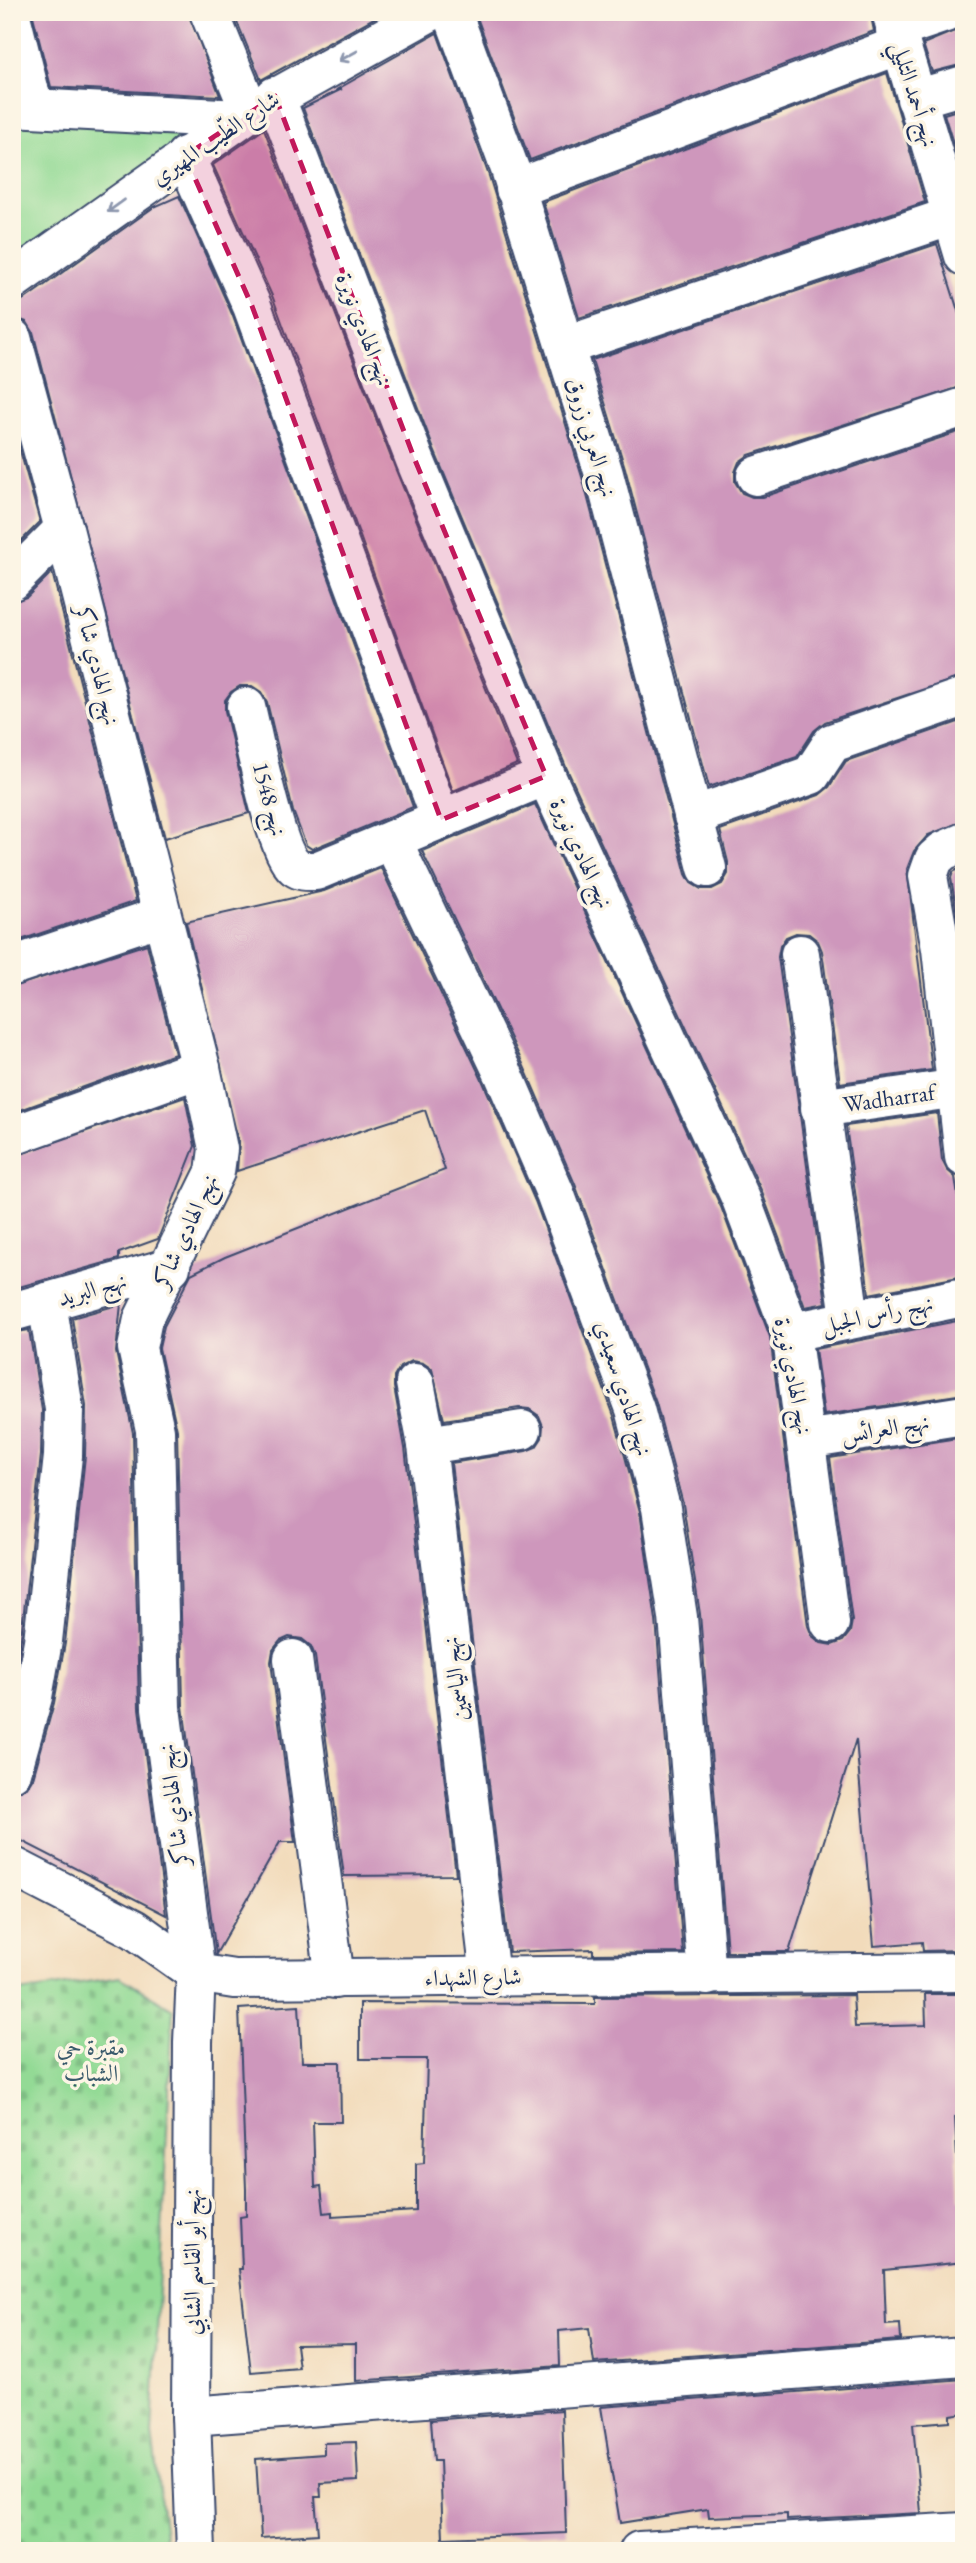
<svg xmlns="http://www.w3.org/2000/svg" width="976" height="2563" font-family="'EB Garamond',Amiri,serif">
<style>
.green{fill:#93da95;stroke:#57847a;stroke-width:2}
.cemetery{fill:url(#cemetery-stones);stroke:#57847a;stroke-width:2}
.building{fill:#ce97bc}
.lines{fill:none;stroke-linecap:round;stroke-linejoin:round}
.minor-casing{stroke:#3b496c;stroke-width:42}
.tertiary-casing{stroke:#3b496c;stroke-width:42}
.minor{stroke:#fff;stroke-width:38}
.tertiary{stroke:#fff;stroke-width:38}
.oneway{stroke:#8d97ae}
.marked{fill:#c2185b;fill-opacity:0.2;stroke:#c2185b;stroke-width:5;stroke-dasharray:14 9;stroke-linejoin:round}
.labels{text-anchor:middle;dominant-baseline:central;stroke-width:7;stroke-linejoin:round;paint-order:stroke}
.street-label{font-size:23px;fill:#1b2f5e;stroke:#fcf5e5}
.park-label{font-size:23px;fill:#395a6c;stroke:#fcf5e5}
</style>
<defs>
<pattern id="cemetery-stones" width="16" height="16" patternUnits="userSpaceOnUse" patternTransform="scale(1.75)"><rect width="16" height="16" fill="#93da95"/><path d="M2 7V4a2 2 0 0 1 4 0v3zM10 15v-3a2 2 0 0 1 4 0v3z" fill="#7ebb83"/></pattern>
</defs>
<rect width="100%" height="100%" fill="#fcf5e5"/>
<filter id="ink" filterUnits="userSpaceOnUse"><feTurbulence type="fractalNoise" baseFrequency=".0143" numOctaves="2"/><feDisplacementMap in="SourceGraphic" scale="14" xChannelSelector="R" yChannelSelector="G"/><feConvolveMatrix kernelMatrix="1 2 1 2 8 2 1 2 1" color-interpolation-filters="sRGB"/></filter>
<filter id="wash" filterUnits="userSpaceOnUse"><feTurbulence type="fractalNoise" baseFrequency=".00686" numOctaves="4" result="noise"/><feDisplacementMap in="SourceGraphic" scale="28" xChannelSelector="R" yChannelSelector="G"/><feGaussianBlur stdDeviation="1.57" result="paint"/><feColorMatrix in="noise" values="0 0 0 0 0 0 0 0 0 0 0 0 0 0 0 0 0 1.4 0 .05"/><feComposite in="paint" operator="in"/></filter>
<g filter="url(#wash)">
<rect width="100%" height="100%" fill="#f2dbbb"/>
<!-- green -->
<path class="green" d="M 12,116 L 217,119 L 12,263 Z"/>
<!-- cemetery -->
<path class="cemetery" d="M 120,1977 L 173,2009 L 152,2434 L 167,2551 L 12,2551 L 12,1993 Z"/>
<g id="blocks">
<!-- building -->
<g class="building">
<path d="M 32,12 L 188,12 L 220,96 L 51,87 Z"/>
<path d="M 233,12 L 385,12 L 261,80 Z"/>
<path d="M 475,12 L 870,12 L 874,31 L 530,160 Z"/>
<path d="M 964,27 L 964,64 L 932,72 L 923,44 Z"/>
<path d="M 437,33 L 489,176 L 583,480 L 686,874 L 691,883 L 701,889 L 712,889 L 722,884 L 728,874 L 728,862 L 720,830 L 819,795 L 829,787 L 846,761 L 964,720 L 964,821 L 928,835 L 914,851 L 907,869 L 932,1070 L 840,1083 L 822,951 L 818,941 L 809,934 L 796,933 L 786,937 L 780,946 L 778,957 L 826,1303 L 805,1307 L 761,1190 L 566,767 L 435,452 L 303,108 L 342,89 L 336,90 Z"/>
<path d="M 887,73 L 925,202 L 579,318 L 543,202 Z"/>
<path d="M 964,108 L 964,179 L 944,114 Z"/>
<path d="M 264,129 L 395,468 L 517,764 L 453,791 L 273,298 L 213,165 Z"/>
<path d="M 179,196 L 232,314 L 413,807 L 312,849 L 306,845 L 293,811 L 267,702 L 261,692 L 252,686 L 240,686 L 231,692 L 225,700 L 225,711 L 249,813 L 165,838 L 33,332 L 27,322 L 12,317 L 12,303 L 25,299 L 154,207 Z"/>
<path d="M 937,244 L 964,330 L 964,386 L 749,455 L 739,462 L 735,472 L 735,482 L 742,493 L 752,497 L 763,497 L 964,430 L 964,676 L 825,722 L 814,731 L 797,757 L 709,787 L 625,468 L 592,360 Z"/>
<path d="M 12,422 L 40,522 L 12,550 Z"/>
<path d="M 52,572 L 136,901 L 12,943 L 12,602 L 27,597 Z"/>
<path d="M 535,804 L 721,1207 L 770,1337 L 808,1626 L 812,1636 L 821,1643 L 832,1645 L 843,1641 L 850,1632 L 852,1621 L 830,1458 L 964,1437 L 964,1950 L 923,1951 L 922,1942 L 874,1946 L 856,1739 L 789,1952 L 727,1952 L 700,1614 L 683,1504 L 656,1403 L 575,1184 L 523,1064 L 422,851 Z"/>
<path d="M 964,866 L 964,956 L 951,878 L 953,872 Z"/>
<path d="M 381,868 L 483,1082 L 535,1201 L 614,1416 L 640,1512 L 656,1620 L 683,1953 L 593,1954 L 593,1949 L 509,1952 L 451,1463 L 526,1451 L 536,1447 L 542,1438 L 543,1426 L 539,1416 L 529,1409 L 519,1408 L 444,1420 L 432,1369 L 423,1363 L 412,1361 L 400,1367 L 394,1377 L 394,1387 L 405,1448 L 456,1875 L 344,1876 L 315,1656 L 311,1646 L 302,1639 L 289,1637 L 280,1641 L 273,1650 L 271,1662 L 295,1842 L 280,1842 L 216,1954 L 183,1706 L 177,1430 L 159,1348 L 164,1326 L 191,1274 L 225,1257 L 445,1170 L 425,1110 L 237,1171 L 239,1144 L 186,922 L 324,891 Z"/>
<path d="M 147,944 L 175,1054 L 12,1113 L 12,987 Z"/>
<path d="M 185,1097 L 195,1146 L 158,1239 L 119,1253 L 119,1259 L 12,1289 L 12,1157 Z"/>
<path d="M 937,1113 L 942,1160 L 947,1170 L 955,1177 L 961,1216 L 964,1276 L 869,1294 L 846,1126 Z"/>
<path d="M 121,1304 L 116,1352 L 133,1433 L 139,1708 L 166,1915 L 12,1836 L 12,1793 L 27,1788 L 33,1778 L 54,1703 L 65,1643 L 85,1456 L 86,1406 L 72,1318 Z"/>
<path d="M 962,1320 L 964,1394 L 824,1415 L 815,1349 Z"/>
<path d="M 29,1330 L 42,1410 L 41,1455 L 21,1638 L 12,1689 L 12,1333 Z"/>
<path d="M 925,1994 L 964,1994 L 964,2116 L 955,2117 L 959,2199 L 964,2199 L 964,2262 L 884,2270 L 886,2325 L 900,2324 L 901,2340 L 594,2363 L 589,2328 L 559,2331 L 560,2366 L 356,2381 L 356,2344 L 296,2345 L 299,2368 L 251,2372 L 239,2269 L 242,2269 L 240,2217 L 246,2216 L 246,2189 L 239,2009 L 299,2005 L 302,2062 L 340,2062 L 341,2122 L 313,2122 L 315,2187 L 321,2186 L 324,2213 L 332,2212 L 332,2216 L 416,2211 L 416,2164 L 424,2163 L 427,2059 L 360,2059 L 360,2003 L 595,2004 L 595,1997 L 853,1995 L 855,2027 L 926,2025 Z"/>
<path d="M 964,2379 L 964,2413 L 950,2415 L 950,2421 L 913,2424 L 921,2513 L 787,2520 L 787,2514 L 709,2517 L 708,2509 L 620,2523 L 601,2407 Z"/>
<path d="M 562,2410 L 566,2533 L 443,2538 L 440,2461 L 434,2461 L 431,2420 Z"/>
<path d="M 356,2442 L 358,2481 L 320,2483 L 321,2497 L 315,2497 L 318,2534 L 261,2538 L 256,2459 L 324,2454 L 324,2443 Z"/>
</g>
</g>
</g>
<g filter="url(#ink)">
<use href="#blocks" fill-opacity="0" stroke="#3b496c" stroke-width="2"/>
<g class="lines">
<defs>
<g id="minor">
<path d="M 209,12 L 250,112"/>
<path d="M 452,12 L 510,169 L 604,474 L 707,868"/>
<path d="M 891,12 L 964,256"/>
<path d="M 12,20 L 34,108"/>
<path d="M 895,30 L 948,12"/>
<path d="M 275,96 L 415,460 L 546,776 L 741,1199 L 791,1332 L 830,1623"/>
<path d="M 916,99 L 964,85"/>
<path d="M 12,107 L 240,119"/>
<path d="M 185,156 L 252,306 L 441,820"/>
<path d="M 515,189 L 900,45"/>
<path d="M 12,338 L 64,529 L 201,1068 L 218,1149 L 215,1172 L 143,1319 L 137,1348 L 155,1430 L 161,1708 L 196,1973"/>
<path d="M 565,346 L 964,212"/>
<path d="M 756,476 L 964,407"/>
<path d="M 12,581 L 64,529"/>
<path d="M 246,707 C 254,738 274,850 295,867 C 302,872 308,871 316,871 L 546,776"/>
<path d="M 693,816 L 811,775 L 832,743 L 964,697"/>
<path d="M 392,840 L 503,1073 L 555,1193 L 635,1409 L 661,1508 L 678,1617 L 707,1976"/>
<path d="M 964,842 L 943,851 L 934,859 L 928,876 L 941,949 L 964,1157"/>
<path d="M 800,954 L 850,1318"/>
<path d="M 12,966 L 161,916"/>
<path d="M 820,1108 L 958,1088"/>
<path d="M 12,1136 L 201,1068"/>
<path d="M 12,1312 L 171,1267"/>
<path d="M 791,1332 L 964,1297"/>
<path d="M 415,1383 L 427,1445 L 490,1977"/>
<path d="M 806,1440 L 964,1415"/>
<path d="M 427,1445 L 522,1430"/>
<path d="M 293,1659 L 335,1979"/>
<path d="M 12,1772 L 33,1697 L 43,1641 L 63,1456 L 64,1409 L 47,1302"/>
<path d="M 191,2416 L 964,2357"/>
<path d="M 639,2551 L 964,2532"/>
</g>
<g id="tertiary">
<path d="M 12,281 L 250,112 L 430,12"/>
<path d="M 12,1866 L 134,1929 L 196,1973 L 234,1979 L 964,1972"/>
<path d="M 196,2551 L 191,2416 L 193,2042 L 196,1973"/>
</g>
</defs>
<!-- minor casing -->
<use href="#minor" class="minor-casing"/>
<!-- tertiary casing -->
<use href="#tertiary" class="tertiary-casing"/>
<!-- minor -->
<use href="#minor" class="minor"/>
<!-- tertiary -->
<use href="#tertiary" class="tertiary"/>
</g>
<!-- one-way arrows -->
<defs><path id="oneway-shaft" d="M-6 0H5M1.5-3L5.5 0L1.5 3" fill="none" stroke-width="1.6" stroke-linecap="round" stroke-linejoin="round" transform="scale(1.75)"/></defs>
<g class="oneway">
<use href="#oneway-shaft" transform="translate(348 56) rotate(151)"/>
<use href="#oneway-shaft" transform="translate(116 206) rotate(144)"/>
</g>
</g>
<!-- marked area -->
<path class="marked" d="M 275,96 L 415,460 L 546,776 L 441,820 L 252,306 L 185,156 Z"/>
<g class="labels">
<!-- street labels -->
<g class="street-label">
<text transform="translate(915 94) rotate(73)">نهج أحمد التليلي</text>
<text transform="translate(215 138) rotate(-34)">شارع الطّيب المهيري</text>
<text transform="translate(365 329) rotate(69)">نهج الهادي نويرة</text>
<text transform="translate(592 437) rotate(73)">نهج العربي زروق</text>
<text transform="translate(98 665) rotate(76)">نهج الهادي شاكر</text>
<text transform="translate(270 799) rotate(75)">نهج 1548</text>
<text transform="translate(582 853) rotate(65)">نهج الهادي نويرة</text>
<text transform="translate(889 1098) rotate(-8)">Wadharraf</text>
<text transform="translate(185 1231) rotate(-65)">نهج الهادي شاكر</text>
<text transform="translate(92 1289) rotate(-16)">نهج البريد</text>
<text transform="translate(877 1314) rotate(-12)">نهج رأس الجبل</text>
<text transform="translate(794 1376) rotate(79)">نهج الهادي نويرة</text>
<text transform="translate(624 1388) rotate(72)">نهج الهادي سعيدي</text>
<text transform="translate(885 1428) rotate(-9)">نهج العرائس</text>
<text transform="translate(455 1679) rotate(-97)">نهج الياسمين</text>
<text transform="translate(173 1805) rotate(-97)">نهج الهادي شاكر</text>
<text transform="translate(473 1977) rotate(-1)">شارع الشهداء</text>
<text transform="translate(192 2262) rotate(-90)">نهج أبو القاسم الشابي</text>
</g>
<!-- park labels -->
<g class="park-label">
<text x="91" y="2047">مقبرة حي<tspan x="91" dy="26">الشباب</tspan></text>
</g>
</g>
<!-- margin -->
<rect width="976" height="2563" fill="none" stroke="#fcf5e5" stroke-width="42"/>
</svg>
